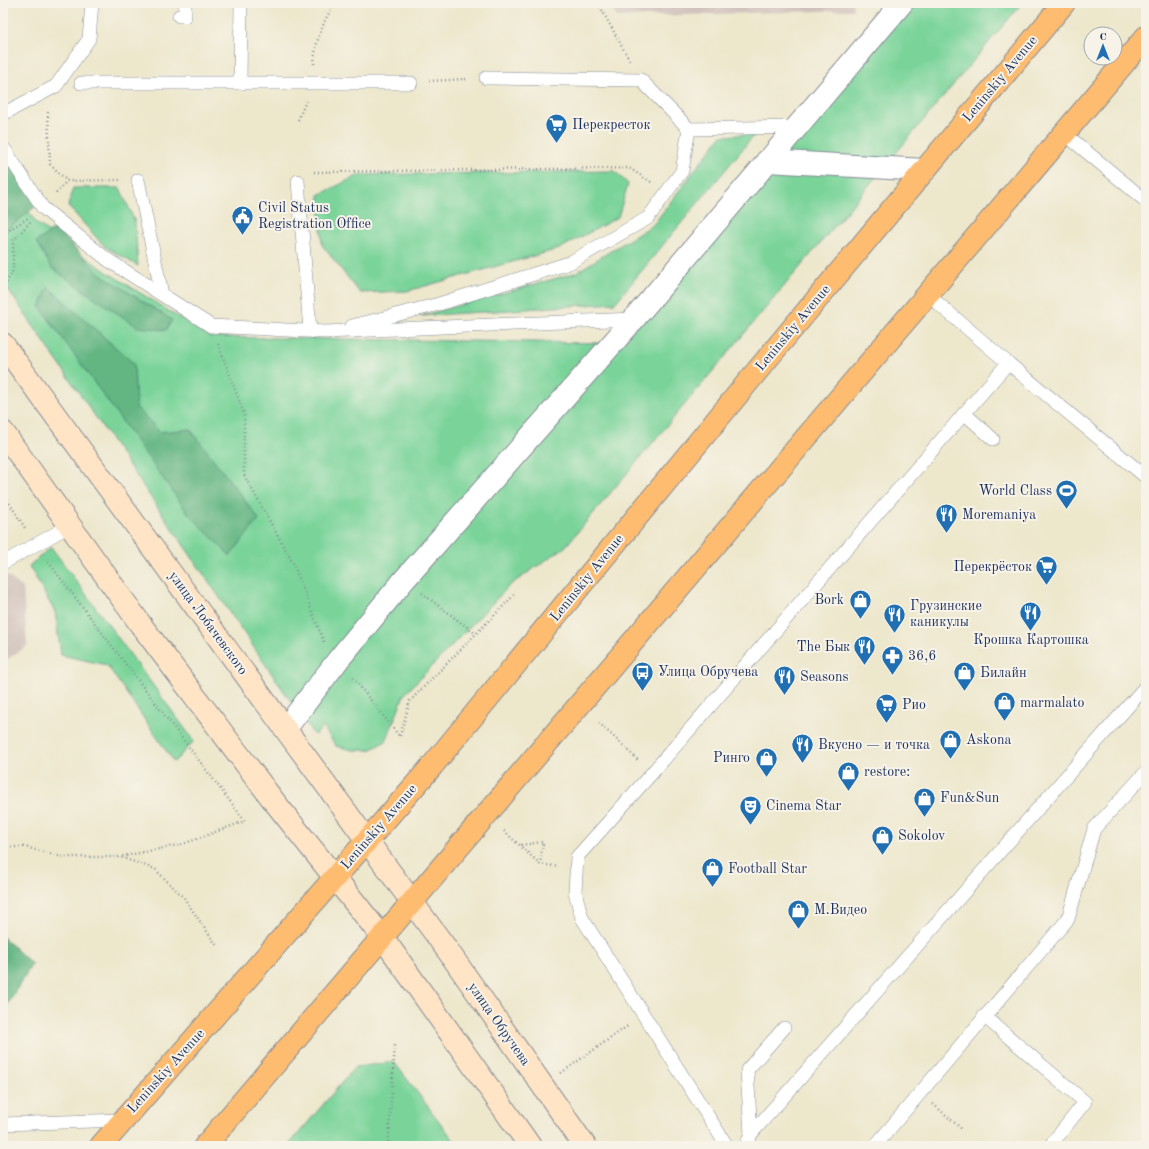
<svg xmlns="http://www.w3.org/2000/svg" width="1149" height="1149" font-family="'Old Standard TT',serif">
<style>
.industrial{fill:#cfc0ba}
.green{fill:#7ad49a;stroke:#4a827c}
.forest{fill:#63b682;stroke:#3f7270}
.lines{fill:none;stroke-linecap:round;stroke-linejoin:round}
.lane-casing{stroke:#848b95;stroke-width:14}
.street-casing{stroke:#848b95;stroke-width:24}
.secondary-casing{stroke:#848b95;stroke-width:24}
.primary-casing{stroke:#848b95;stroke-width:24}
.path{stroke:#848b95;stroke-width:2.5;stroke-dasharray:1 3;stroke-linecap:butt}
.lane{stroke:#fff;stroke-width:13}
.street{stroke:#fff;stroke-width:22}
.secondary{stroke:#ffe4c6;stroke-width:22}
.primary{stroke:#febc70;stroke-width:22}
.labels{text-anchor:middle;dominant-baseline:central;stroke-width:4;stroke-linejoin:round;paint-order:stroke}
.street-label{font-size:14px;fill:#1b2f5e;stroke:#f7f3e8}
.poi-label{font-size:14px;fill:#1b2f5e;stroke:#f7f3e8;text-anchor:start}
</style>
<rect width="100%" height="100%" fill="#f7f3e8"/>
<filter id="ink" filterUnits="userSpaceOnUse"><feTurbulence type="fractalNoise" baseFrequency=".025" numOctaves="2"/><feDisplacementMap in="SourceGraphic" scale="8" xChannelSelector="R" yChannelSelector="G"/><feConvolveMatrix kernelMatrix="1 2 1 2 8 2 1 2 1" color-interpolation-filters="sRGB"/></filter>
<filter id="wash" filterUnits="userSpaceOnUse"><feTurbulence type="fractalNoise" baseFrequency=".012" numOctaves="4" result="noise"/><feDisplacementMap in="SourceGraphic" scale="16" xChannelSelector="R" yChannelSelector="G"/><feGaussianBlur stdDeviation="0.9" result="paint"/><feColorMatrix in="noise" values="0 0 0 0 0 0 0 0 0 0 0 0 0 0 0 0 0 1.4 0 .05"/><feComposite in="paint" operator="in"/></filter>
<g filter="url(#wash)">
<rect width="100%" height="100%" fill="#ede7cc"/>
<!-- industrial -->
<g class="industrial">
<path d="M 608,3 L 853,3 L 853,10 L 617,17 Z"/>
<path d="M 3,572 L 23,588 L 27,646 L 3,662 Z"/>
</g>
<!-- green -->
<g class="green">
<path d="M 914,3 L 1022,3 L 565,547 L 510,585 L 404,695 L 386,741 L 370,750 L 352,750 L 336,746 L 323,727 L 314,735 L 3,282 L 3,170 L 36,223 L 104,270 L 210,337 L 597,343 L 616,350 Z"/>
<path d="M 755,134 L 615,303 L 421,316 L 575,273 L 653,225 L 721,136 Z"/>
<path d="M 615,171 L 628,184 L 618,217 L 559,249 L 407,291 L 360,293 L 322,245 L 319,195 L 359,175 Z"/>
<path d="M 73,188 L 120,188 L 135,222 L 138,266 L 104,246 L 68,206 Z"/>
<path d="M 51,547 L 194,741 L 174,762 L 107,665 L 61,655 L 55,612 L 29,566 Z"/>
<path d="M 394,1062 L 458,1146 L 288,1146 L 355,1067 Z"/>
</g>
<!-- forest -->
<g class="forest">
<path d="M 3,154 L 36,206 L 3,233 Z"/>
<path d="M 56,228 L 99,273 L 172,320 L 166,330 L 138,327 L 90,295 L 52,268 L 36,242 Z"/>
<path d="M 48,287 L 134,364 L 136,407 L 160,432 L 190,429 L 259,519 L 230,556 L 188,513 L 40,307 Z"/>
<path d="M 3,937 L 32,964 L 3,1012 Z"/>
</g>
</g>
<g filter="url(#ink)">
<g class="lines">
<defs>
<g id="lane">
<path d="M 179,16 L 185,16 L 185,3"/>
<path d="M 81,83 L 240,83 L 241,3"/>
<path d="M 240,83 L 411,83"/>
<path d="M 3,114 L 56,86 L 89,39 L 92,3"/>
<path d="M 689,129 L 796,127"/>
<path d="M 1065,134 L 1146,201"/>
<path d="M 3,147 L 43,208 L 108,260 L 211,326 L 325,332 L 634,319"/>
<path d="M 138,180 L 162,294"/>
<path d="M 298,181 L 310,330"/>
<path d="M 352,326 L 439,304 L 569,263 L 648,218 L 682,171 L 689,129 L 641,80 L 486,78"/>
<path d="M 1008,363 L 1146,477"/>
<path d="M 964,413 L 993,439"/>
<path d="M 3,563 L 69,526"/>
<path d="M 984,1016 L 1085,1102 L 1050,1146"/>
<path d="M 3,1124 L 123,1120"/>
<path d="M 751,1134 L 747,1070 L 784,1028"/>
<path d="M 727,1146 L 582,918 L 575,892 L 577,857 L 652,773 L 1008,363 L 928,295"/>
<path d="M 746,1146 L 751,1134 L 1146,686"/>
<path d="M 875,1146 L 1068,919 L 1094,829 L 1146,772"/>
</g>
<g id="street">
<path d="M 767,161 L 925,170"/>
<path d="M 286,728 L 338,660 L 404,580 L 634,319 L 902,3"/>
</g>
<g id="secondary">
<path d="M 3,344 L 448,951 L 585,1146"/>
<path d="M 3,432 L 141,625 L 273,800 L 383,938 L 530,1146"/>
</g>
<g id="primary">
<path d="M 101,1146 L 432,766 L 757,371 L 1064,3"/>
<path d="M 205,1146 L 1146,37"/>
</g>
</defs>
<!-- lane casing -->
<use href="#lane" class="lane-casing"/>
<!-- street casing -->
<use href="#street" class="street-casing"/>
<!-- secondary casing -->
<use href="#secondary" class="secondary-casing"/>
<!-- primary casing -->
<use href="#primary" class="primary-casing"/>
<!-- path -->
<g class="path">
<path d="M 598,3 L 630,61"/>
<path d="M 314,64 C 315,42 323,21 335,3"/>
<path d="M 429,81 L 468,79"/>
<path d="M 48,112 L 50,164 L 67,181"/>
<path d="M 298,120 L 306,101"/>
<path d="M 314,172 L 629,168 L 651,182"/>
<path d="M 56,193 L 67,181 L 120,180"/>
<path d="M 3,234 L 28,218"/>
<path d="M 3,290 L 13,270 L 13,241 L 30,222"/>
<path d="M 218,344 L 244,414 L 244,475 L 293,563 L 324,642"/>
<path d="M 3,493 L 25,528"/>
<path d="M 46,559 L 245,821 L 183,844 L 120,857"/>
<path d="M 422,593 L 476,634"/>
<path d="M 353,678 L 400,737"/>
<path d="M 599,723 L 638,760"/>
<path d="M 400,736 L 410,701 L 516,593"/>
<path d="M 504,831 L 540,864 L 559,867"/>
<path d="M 521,845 L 543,842 L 540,864"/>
<path d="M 3,847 L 25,847 L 62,857 L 120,857 L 155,869 L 184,898 L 217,946"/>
<path d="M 561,1073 L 629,1025"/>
<path d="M 933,1104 L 963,1130"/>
<path d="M 388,1146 L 395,1043"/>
</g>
<!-- lane -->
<use href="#lane" class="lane"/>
<!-- street -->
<use href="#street" class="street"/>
<!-- secondary -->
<use href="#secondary" class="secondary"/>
<!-- primary -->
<use href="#primary" class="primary"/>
</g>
</g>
<!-- icons -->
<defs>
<symbol id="supermarket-pin" viewBox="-11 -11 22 30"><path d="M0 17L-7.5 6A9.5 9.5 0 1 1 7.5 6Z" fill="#1f6fb2" stroke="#f7f3e8"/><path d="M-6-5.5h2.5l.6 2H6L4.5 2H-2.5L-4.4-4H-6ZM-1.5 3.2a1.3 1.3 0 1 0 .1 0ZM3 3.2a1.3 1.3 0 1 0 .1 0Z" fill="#fff"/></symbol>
<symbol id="civic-pin" viewBox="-11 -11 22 30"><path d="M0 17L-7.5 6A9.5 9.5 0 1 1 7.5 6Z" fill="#1f6fb2" stroke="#f7f3e8"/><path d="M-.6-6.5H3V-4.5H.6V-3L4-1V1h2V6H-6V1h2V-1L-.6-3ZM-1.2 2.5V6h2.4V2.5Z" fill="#fff"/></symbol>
<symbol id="stadium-pin" viewBox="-11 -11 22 30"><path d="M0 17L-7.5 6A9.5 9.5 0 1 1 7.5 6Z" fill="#1f6fb2" stroke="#f7f3e8"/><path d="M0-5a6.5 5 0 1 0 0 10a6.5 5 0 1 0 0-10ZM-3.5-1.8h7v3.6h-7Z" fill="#fff"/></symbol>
<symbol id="restaurant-pin" viewBox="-11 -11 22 30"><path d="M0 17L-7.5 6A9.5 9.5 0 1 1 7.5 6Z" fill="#1f6fb2" stroke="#f7f3e8"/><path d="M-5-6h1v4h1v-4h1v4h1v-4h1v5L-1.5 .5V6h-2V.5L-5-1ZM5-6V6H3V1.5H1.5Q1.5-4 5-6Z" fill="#fff"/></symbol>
<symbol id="shop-pin" viewBox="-11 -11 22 30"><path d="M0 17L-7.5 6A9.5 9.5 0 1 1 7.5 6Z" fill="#1f6fb2" stroke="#f7f3e8"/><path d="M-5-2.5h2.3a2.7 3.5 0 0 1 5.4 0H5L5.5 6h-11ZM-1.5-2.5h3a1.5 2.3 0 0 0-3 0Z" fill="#fff"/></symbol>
<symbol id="pharmacy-pin" viewBox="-11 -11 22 30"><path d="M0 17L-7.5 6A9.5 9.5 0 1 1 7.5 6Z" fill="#1f6fb2" stroke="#f7f3e8"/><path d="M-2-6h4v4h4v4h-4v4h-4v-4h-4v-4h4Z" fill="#fff"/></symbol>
<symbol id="bus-pin" viewBox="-11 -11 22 30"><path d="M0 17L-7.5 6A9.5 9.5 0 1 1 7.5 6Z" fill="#1f6fb2" stroke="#f7f3e8"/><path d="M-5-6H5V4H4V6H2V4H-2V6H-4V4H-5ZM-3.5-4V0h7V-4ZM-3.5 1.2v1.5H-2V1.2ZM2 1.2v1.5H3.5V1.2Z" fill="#fff"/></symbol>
<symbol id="theatre-pin" viewBox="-11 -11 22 30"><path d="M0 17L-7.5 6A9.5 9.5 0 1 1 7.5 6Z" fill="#1f6fb2" stroke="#f7f3e8"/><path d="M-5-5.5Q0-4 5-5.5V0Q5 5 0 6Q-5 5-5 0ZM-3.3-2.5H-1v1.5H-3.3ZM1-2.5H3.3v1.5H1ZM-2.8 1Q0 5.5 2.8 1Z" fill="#fff"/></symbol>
</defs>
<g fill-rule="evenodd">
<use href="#supermarket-pin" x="544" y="112" width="25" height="34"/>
<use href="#civic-pin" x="230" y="204" width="25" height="34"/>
<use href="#stadium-pin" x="1054" y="478" width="25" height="34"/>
<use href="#restaurant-pin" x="934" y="502" width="25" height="34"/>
<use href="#supermarket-pin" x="1034" y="554" width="25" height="34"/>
<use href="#shop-pin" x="848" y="588" width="25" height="34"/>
<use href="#restaurant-pin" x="1018" y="600" width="25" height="34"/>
<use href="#restaurant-pin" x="882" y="602" width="25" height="34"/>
<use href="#restaurant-pin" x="852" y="634" width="25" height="34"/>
<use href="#pharmacy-pin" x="880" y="644" width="25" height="34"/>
<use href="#bus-pin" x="630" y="660" width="25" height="34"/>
<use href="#shop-pin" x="952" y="660" width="25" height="34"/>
<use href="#restaurant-pin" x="772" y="664" width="25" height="34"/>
<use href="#shop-pin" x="992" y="690" width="25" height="34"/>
<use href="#supermarket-pin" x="874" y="692" width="25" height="34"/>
<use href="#shop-pin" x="938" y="728" width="25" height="34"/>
<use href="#restaurant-pin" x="790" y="732" width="25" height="34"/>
<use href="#shop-pin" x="754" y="746" width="25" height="34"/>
<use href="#shop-pin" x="836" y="760" width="25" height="34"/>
<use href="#shop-pin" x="912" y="786" width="25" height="34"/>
<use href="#theatre-pin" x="738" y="794" width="25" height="34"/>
<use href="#shop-pin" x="870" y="824" width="25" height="34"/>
<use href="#shop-pin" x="700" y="856" width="25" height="34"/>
<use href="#shop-pin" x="786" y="898" width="25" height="34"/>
</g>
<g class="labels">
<!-- street labels -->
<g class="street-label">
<text transform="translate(1000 79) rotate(-50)">Leninskiy Avenue</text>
<text transform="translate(793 328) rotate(-50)">Leninskiy Avenue</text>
<text transform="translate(587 578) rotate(-51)">Leninskiy Avenue</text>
<text transform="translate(208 623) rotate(54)">улица Лобачевского</text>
<text transform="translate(379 827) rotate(-49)">Leninskiy Avenue</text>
<text transform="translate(499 1024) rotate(55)">улица Обручева</text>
<text transform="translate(166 1071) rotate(-48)">Leninskiy Avenue</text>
</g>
<!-- poi labels -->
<g class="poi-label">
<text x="572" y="125">Перекресток</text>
<text x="258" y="208">Civil Status<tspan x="258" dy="16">Registration Office</tspan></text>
<text x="1052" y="491" text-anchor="end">World Class</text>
<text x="962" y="515">Moremaniya</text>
<text x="1032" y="567" text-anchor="end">Перекрёсток</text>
<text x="844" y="600" text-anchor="end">Bork</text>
<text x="910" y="606">Грузинские<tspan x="910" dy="16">каникулы</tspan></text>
<text x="1031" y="640" text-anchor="middle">Крошка Картошка</text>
<text x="850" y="647" text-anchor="end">The Бык</text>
<text x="908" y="656">36,6</text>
<text x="658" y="672">Улица Обручева</text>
<text x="980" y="673">Билайн</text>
<text x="800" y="677">Seasons</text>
<text x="1020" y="703">marmalato</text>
<text x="902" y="705">Рио</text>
<text x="966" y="740">Askona</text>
<text x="818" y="745">Вкусно — и точка</text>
<text x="750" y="758" text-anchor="end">Ринго</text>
<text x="864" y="772">restore:</text>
<text x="940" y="798">Fun&amp;Sun</text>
<text x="766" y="806">Cinema Star</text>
<text x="898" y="836">Sokolov</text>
<text x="728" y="869">Football Star</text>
<text x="814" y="910">М.Видео</text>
</g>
</g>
<!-- margin -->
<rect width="1149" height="1149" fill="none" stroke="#f7f3e8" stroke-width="16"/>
<!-- north arrow -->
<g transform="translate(1103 46)"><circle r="19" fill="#f7f3e8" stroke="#9fa5b1"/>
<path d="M0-3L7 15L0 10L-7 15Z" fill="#1f6fb2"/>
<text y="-6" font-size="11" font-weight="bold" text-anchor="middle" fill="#1b2f5e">С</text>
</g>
</svg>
